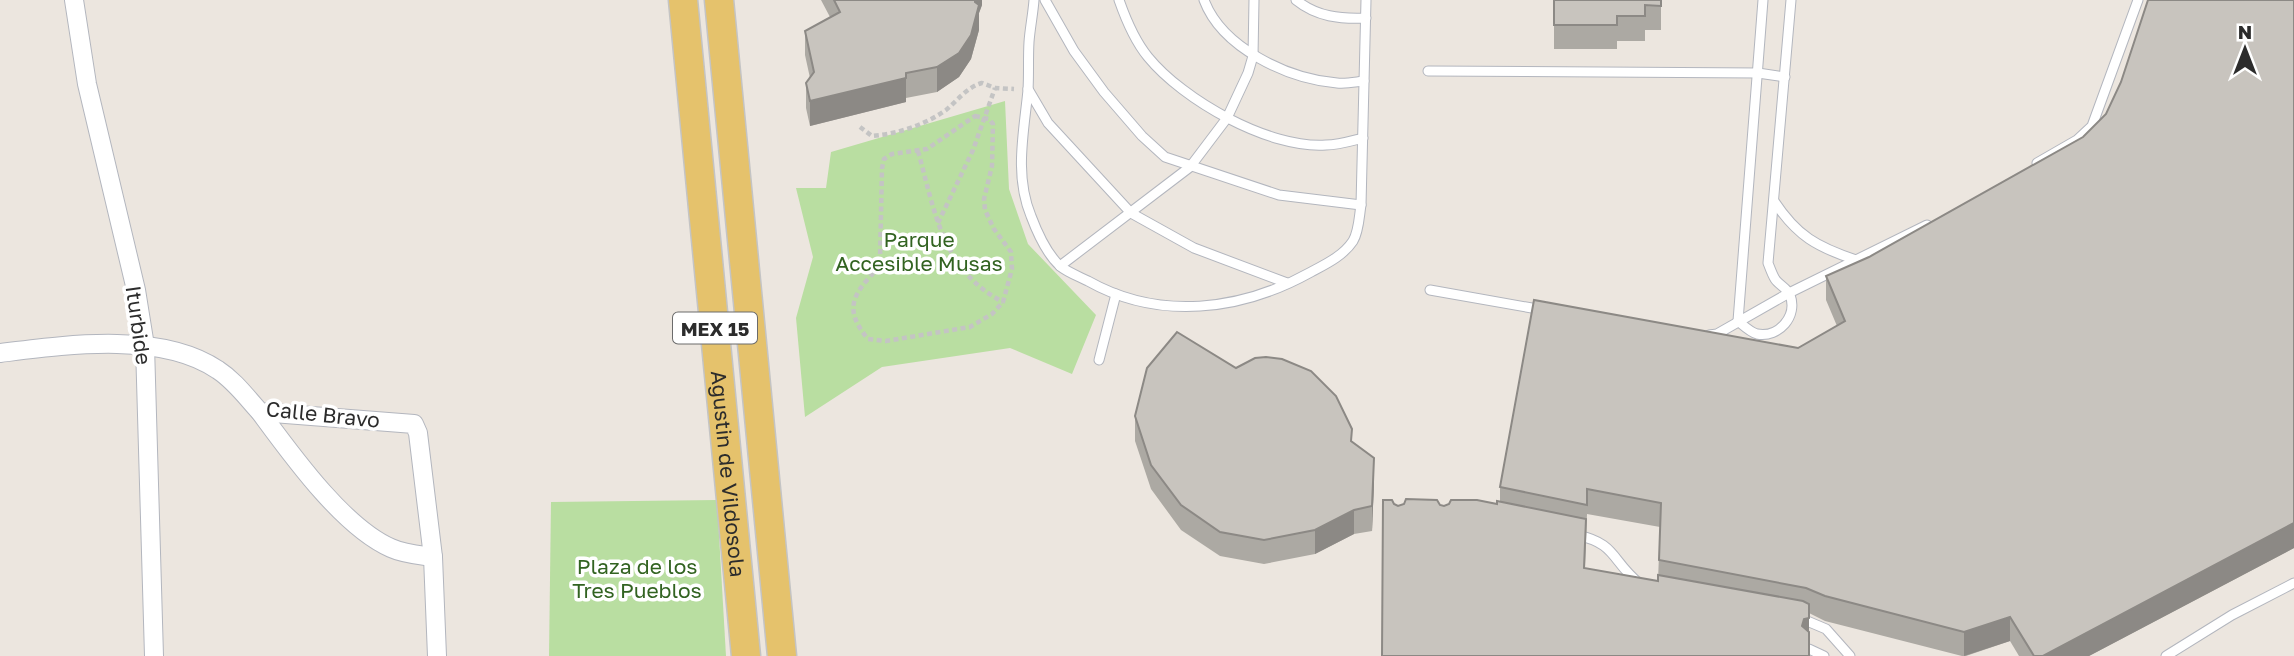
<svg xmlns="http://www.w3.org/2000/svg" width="2294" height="656" font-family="'Golos Text',sans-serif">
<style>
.green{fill:#b9dea1}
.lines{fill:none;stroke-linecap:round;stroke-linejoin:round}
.lane-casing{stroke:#b3b6be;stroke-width:11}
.street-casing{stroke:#b3b6be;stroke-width:20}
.primary-casing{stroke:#c4c4c4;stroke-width:31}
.path{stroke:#c4c4c4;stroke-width:4.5;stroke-dasharray:5 3.5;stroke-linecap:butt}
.lane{stroke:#fff;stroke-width:9}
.street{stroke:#fff;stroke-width:18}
.primary{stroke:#e5c26c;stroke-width:28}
.wall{fill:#aca9a3;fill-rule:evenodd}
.shaded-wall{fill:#8c8985}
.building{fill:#c8c4be;stroke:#8c8985;stroke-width:2}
.labels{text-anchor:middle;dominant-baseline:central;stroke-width:7;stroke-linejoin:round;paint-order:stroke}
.shield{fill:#fff;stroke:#6b6b6b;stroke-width:2}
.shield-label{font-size:19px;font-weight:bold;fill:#2c2c2c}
.park-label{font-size:21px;fill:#326321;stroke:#fff}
.street-label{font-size:21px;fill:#2c2c2c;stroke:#fff}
</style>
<rect width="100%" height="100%" fill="#ece6df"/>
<!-- green -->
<g class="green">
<path d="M 1005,101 L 1009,189 L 1028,244 L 1096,315 L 1072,374 L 1010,348 L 882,367 L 805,417 L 796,318 L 813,257 L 796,188 L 826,188 L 831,152 Z"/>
<path d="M 717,500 L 726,656 L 549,656 L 551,502 Z"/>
</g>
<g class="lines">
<defs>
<g id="lane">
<path d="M 1034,0 C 1033,14 1030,28 1029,42 C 1028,58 1029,74 1028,90 C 1024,132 1014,175 1031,216 C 1037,232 1047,254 1060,266 C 1067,272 1080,277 1088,281 C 1159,321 1241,311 1311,272 C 1326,264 1343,256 1353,241 C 1359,231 1359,217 1361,205 L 1366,0"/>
<path d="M 1045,0 L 1074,51 L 1104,92 L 1142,136 L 1165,157 L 1279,195 L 1361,205"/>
<path d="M 1119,0 C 1126,20 1134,40 1148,57 C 1183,100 1269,149 1326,145 C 1338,145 1351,141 1363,138"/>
<path d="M 1204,0 C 1222,48 1288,79 1337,83 C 1346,84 1355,82 1364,81"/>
<path d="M 1296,0 C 1317,17 1340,19 1366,18"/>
<path d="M 1428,71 L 1758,73 L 1785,77"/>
<path d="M 1028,89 L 1048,123 L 1131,213 L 1194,248 L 1287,283"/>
<path d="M 2037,163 L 2077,140 L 2092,126 L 2138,0"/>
<path d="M 1774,201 C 1797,236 1817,247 1856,260"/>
<path d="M 1060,266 L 1190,167 L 1227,118 L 1248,73 L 1253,56 L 1254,0"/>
<path d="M 1430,290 L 1543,310"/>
<path d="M 1738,321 C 1744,326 1750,332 1757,334 C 1779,338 1798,316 1790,295 C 1787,288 1779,285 1775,279 C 1772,274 1770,268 1768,263 L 1791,0"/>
<path d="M 1738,321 L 1763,0"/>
<path d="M 1709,335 L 1717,334 L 1789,293 L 1927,225"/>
<path d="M 1099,360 L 1116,294"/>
<path d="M 1576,535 C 1617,543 1611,561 1640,584"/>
<path d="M 1800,618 L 1826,629 L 1850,656"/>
<path d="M 1809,649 L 1824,656"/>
<path d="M 2166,656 L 2232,615 L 2294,583"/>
</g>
<g id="street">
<path d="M 74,0 L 87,84 L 136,290 L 145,346 L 154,656"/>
<path d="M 0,353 C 65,345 161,331 218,370 C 235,381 247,398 260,412 L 414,424 L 418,433 L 433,557 L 437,656"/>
<path d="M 260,412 C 291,454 343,527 391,548 C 404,554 419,555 433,557"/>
</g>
<g id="primary">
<path id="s1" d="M 683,0 L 746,656"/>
<path d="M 719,0 L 782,656"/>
</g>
</defs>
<!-- lane casing -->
<use href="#lane" class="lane-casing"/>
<!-- street casing -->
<use href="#street" class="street-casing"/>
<!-- primary casing -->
<use href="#primary" class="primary-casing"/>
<!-- path -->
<g class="path">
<path d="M 975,116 L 989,119 L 993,124 L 992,166 L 984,199 L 985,210 L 994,229 L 1011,252 L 1012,269 L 1003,302 L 992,314 L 970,327 L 886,341 L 868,339 C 850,317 847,302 868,279 C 874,272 878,268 880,260 L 882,168 L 884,159 L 892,154 L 927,149 Z"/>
<path d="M 860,127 L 872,136 C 897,134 925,125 946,110 C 958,100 967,87 982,83 L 995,88 L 1014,89"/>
<path d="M 918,151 C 935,212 942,270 1003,302"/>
<path d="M 938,223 L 973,150 L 995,88"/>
</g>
<!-- lane -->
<use href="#lane" class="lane"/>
<!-- street -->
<use href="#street" class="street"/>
<!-- primary -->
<use href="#primary" class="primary"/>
</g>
<!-- wall -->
<g class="wall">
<path d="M 821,0 L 982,0 L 982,5 L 979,13 L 979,30 L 971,59 L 959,77 L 937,92 L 906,98 L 906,102 L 810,126 L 806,108 L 806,83 L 810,78 L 805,55 L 805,31 L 830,17 Z"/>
<path d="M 1554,0 L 1661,0 L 1661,30 L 1645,30 L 1645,41 L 1617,41 L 1617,49 L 1554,49 Z"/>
<path d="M 2148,0 L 2294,0 L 2294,548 L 2089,656 L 2019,656 L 2010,641 L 1966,656 L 1962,656 L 1825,621 L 1809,613 L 1809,656 L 1382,656 L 1383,500 L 1392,500 L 1394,504 L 1398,506 L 1404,504 L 1406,499 L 1437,500 L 1440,505 L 1444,506 L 1449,504 L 1451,500 L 1477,500 L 1497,504 L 1497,501 L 1500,501 L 1500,487 L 1534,300 L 1798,348 L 1837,326 L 1826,300 L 1826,276 L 1869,257 L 2083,137 L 2106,114 L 2121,82 ZM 1587,514 L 1660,527 L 1658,581 L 1585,568 Z"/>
<path d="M 1236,368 L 1352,442 L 1374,482 L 1372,531 L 1354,534 L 1315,554 L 1264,564 L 1220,556 L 1181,530 L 1151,489 L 1135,441 L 1135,416 Z"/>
</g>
<!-- shaded-wall -->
<g class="shaded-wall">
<path d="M 975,0 L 982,0 L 982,5 L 979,13 L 979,30 L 971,59 L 959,77 L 937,92 L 937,67 Z"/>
<path d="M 906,78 L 906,102 L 810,126 L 810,101 Z"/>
<path d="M 1374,458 L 1374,482 L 1372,531 L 1372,506 Z"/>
<path d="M 1354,510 L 1354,534 L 1315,554 L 1315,530 Z"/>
<path d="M 2294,523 L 2294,548 L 2089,656 L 2043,656 Z"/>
<path d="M 2010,617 L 2010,641 L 1964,656 L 1964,632 Z"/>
<path d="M 1809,618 L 1809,642 L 1802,626 L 1804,619 Z"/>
</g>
<!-- building -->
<g class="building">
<path d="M 834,0 L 975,0 L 975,2 L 979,5 L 971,35 L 959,53 L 937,67 L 906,73 L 906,78 L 810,101 L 806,83 L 814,72 L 805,31 L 840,12 Z"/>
<path d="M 1554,0 L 1661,0 L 1661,6 L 1645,5 L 1645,16 L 1617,16 L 1617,25 L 1554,25 Z"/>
<path d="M 2148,0 L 2294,0 L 2294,523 L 2043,656 L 2034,656 L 2010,617 L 1964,632 L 1825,596 L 1806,588 L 1659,560 L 1661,503 L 1587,489 L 1587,505 L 1500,487 L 1534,300 L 1798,348 L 1845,321 L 1826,276 L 1869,257 L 2083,137 L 2106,114 L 2121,82 Z"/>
<path d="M 1177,332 L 1236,368 L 1255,358 L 1266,357 L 1282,359 L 1311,371 L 1336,396 L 1352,429 L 1351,441 L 1374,458 L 1372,506 L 1354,510 L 1315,530 L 1264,540 L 1220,532 L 1181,505 L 1151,465 L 1135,416 L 1147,368 Z"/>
<path d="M 1406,499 L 1437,500 L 1440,505 L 1444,506 L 1449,504 L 1451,500 L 1477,500 L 1497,504 L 1497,501 L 1586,519 L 1584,568 L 1658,581 L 1658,575 L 1803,601 L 1809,604 L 1809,618 L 1804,619 L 1802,626 L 1809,632 L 1809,656 L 1382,656 L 1383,500 L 1392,500 L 1394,504 L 1398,506 L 1404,504 Z"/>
</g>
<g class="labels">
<!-- shield labels -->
<rect class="shield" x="673" y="312.5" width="84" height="31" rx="5"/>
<g class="shield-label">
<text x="715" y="328">MEX 15</text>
</g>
<!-- park labels -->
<g class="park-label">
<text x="919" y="239">Parque<tspan x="919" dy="24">Accesible Musas</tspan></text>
<text x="637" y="566">Plaza de los<tspan x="637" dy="24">Tres Pueblos</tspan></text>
</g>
<!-- street labels -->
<g class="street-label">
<text transform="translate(139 325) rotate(82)">Iturbide</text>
<text transform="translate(323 414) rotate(6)">Calle Bravo</text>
<text stroke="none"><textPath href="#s1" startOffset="476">Agustin de Vildosola</textPath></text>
</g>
</g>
<!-- north arrow -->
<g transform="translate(2245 49)" stroke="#ffffff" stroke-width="5" paint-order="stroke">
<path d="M0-5L12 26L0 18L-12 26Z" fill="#2c2c2c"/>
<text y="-10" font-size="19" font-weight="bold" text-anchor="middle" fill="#2c2c2c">N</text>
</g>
</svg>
